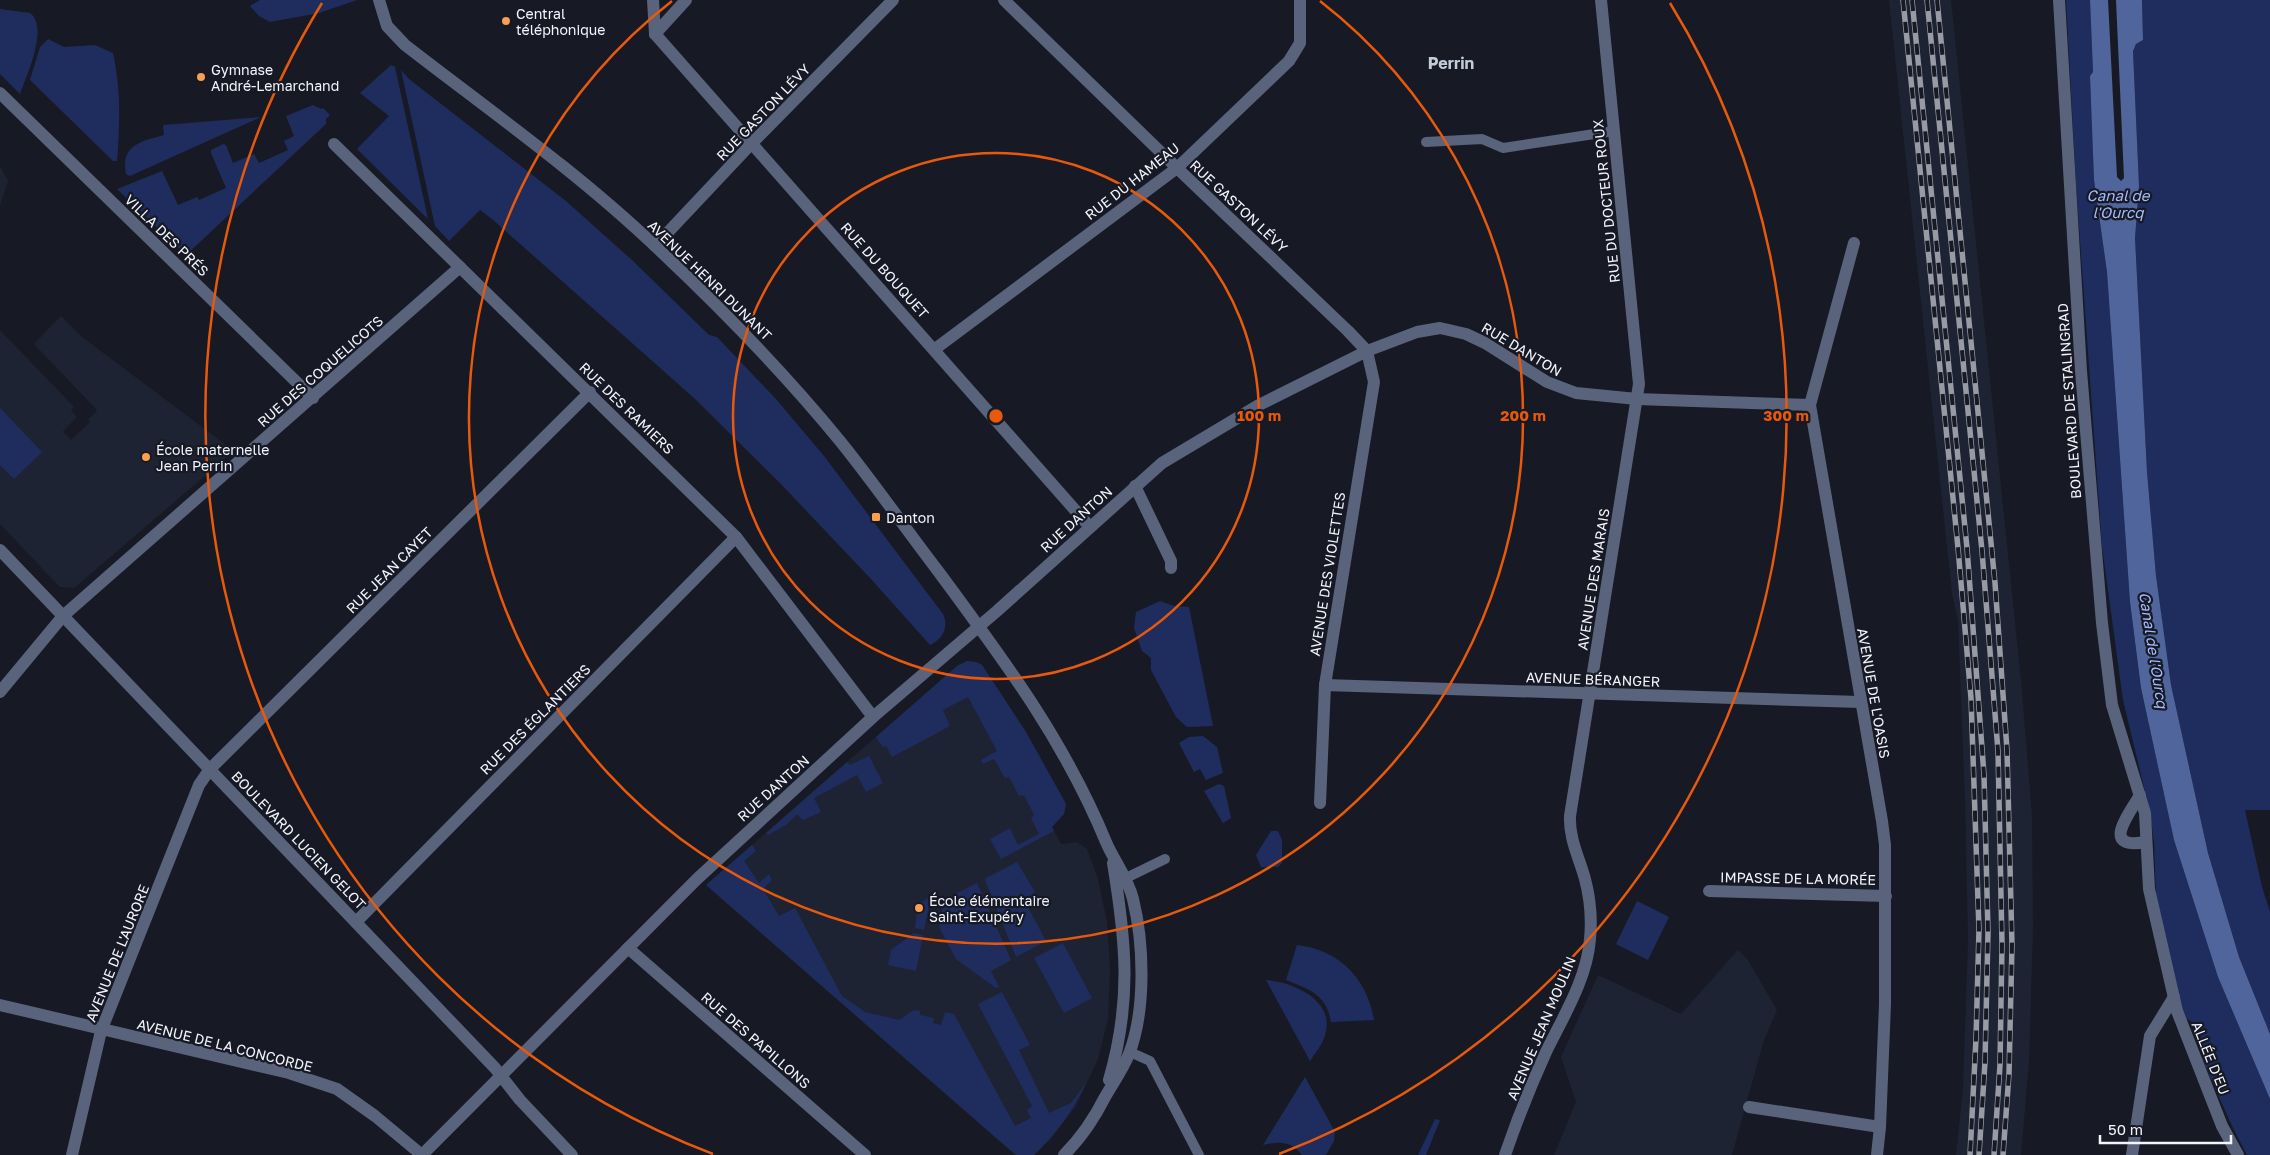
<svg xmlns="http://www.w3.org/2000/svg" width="2270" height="1155" font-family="'Golos Text',sans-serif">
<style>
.built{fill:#1d2333}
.green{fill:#1e2d5e}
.water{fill:#51659d}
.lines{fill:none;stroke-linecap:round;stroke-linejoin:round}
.lane{stroke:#5a637c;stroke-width:10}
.street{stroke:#5a637c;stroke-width:12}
.rail-casing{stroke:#989ba4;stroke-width:5.5}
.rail{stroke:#171a25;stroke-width:4;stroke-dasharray:11;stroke-linecap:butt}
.ring{fill:none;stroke:#e8590c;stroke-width:2.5}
.poi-dot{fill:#fb9e50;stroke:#171a25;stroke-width:2}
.labels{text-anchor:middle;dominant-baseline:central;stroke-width:4.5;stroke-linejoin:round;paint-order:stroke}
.poi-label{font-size:14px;fill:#f2f5fc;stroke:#171a25;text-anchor:start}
.street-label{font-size:14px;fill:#f2f5fc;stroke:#171a25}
.water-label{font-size:15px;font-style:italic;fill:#a4bcff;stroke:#171a25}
.quarter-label{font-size:16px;font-weight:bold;fill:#c4cad8;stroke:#171a25}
.centre{fill:#e8590c;stroke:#171a25;stroke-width:2.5}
.ring-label{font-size:15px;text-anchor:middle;font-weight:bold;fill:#e8590c;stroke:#171a25;stroke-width:4.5;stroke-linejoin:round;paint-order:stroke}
</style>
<rect width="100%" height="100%" fill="#171a25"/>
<!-- built -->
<g class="built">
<path d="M 1889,0 L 1951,0 L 2021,681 L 2032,815 L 2033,928 L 2029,1062 L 2021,1155 L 1956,1155 L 1963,1088 L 1968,940 L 1965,801 L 1958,620 L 1952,594 Z"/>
<path d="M 0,166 L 8,181 L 0,205 Z"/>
<path d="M 61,316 L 82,337 L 234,451 L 74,588 L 60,587 L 0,524 L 0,330 L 74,407 L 71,411 L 77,417 L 63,431 L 71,440 L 90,422 L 88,420 L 97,410 L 34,344 Z"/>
<path d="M 967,661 L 976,662 L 982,665 L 1026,732 L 1066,804 L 1064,814 L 1052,827 L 1061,844 L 1077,842 L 1087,849 L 1098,879 L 1107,922 L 1110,969 L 1108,1019 L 1098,1059 L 1076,1106 L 1050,1140 L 1034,1155 L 1015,1155 L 706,885 L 957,666 Z"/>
<path d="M 1738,950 L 1748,960 L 1777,1010 L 1764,1040 L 1732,1155 L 1554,1155 L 1576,1102 L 1561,1057 L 1598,975 L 1681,1014 Z"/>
</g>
<!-- green -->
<g class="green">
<path d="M 260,0 L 357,0 L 319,13 L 270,22 L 259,16 L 250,6 Z"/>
<path d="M 2066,0 L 2090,0 L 2093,72 L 2090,76 L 2094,180 L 2107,272 L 2130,602 L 2141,688 L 2174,840 L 2218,977 L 2270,1099 L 2270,1155 L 2247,1155 L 2233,1128 L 2202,1059 C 2204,1051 2200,1048 2200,1041 C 2200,1035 2203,1033 2202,1027 L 2185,1018 L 2178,996 L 2156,895 L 2154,841 L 2149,808 L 2123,700 L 2102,546 L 2076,185 Z"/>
<path d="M 2142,0 L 2270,0 L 2270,810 L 2245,810 L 2262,887 L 2270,912 L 2270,1034 L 2239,957 L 2208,853 L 2171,685 L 2164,638 L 2156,576 L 2147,472 L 2135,238 L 2139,186 L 2133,51 L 2136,44 L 2143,40 Z"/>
<path d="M 0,9 L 30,13 C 49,27 27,75 20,94 L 0,74 Z"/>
<path d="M 48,39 L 64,47 L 95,45 L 113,53 C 121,89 120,124 117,161 L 113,161 L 30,80 L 40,47 Z"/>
<path d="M 391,65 L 395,67 L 428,219 L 357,149 L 389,116 L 360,93 Z"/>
<path d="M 401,70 L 409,79 L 566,201 L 633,261 L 709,335 L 717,337 L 776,399 L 824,456 L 943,614 C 949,627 943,639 930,645 L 871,579 L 779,482 L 694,398 L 492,219 L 480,210 L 449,241 L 435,226 Z"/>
<path d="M 313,105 L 321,109 L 323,108 L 330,115 L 326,119 L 326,124 L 186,255 L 117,189 L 162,171 L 178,205 L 197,197 L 199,200 L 226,188 L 211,153 L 211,150 L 223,144 L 226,145 L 233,163 L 254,154 L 259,163 L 288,150 L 284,141 L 294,136 L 286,116 Z"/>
<path d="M 261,117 L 130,176 L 126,174 C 120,145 142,141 164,135 L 163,125 Z"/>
<path d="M 0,408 L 42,452 L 14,479 L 0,465 Z"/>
<path d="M 1160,601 L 1174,606 L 1189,607 L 1213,726 L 1187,727 L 1176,717 L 1151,670 L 1151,658 L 1142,651 L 1134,628 L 1136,612 Z"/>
<path d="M 967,661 L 976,662 L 982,665 L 1026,732 L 1066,804 L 1064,814 L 1052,827 L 1054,831 L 1001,859 L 990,839 L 1010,828 L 1018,845 L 1039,834 L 1031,818 L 1034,815 L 1024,795 L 1019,796 L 1009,777 L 1005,778 L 994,759 L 983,764 L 981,760 L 997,751 L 968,697 L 943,710 L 950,726 L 892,757 L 886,746 L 883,747 L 876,737 L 957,666 Z"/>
<path d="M 1203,736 L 1217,747 L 1223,773 L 1206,780 L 1200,769 L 1194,772 L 1179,743 L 1189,737 Z"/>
<path d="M 869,756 L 883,783 L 866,792 L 857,775 L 814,798 L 821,812 L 803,820 L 797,814 L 786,825 L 768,835 L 766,833 L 847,762 L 850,765 Z"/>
<path d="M 1219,784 L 1224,786 L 1231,818 L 1223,823 L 1204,791 Z"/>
<path d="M 1271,831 L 1278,831 L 1282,840 L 1282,863 L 1278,867 L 1261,867 L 1256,855 Z"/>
<path d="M 752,845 L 756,851 L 744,861 L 759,883 L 769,874 L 772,880 L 763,889 L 779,916 L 795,908 L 842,996 L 865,1012 L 899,1020 L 914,1010 L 920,1011 L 920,1015 L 934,1018 L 933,1023 L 941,1025 L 945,1012 L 954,1014 L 1015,1126 L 1031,1118 L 1027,1110 L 1032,1106 L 978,1004 L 1002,992 L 1030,1045 L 1019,1050 L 1049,1113 L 1071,1103 L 1086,1083 C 1073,1111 1056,1134 1034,1155 L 1016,1155 L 706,885 Z"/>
<path d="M 1017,862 L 1035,892 L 1024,900 L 1046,941 L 1016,957 L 985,880 L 986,878 Z"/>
<path d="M 977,883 L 1011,960 L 991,971 L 999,987 L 996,988 L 956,959 L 939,927 L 944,900 Z"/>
<path d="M 931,896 L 924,930 L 915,928 L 918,904 Z"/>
<path d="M 1637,901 L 1669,917 L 1648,960 L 1616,944 Z"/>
<path d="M 914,933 L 923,935 L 916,971 L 888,965 L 891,950 Z"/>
<path d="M 1063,943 L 1092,998 L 1064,1013 L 1034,958 Z"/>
<path d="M 1297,945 C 1339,950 1367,978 1374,1020 L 1331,1022 C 1327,995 1309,989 1286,980 Z"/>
<path d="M 1266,980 C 1293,982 1336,1000 1325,1035 C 1323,1044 1315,1053 1310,1061 Z"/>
<path d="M 1305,1077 L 1335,1132 L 1334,1141 L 1326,1155 L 1302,1155 C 1292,1141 1279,1141 1263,1145 Z"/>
<path d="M 1435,1119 L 1440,1120 L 1426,1155 L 1418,1155 Z"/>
</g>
<!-- water -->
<path class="water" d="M 2090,0 L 2108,0 L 2117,177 L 2121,181 L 2124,178 L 2116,0 L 2142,0 L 2143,40 L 2136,44 L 2133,51 L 2139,186 L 2135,238 L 2147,472 L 2156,576 L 2171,685 L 2208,853 L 2239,957 L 2270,1034 L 2270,1099 L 2218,977 L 2174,840 L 2141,688 L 2130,602 L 2107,272 L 2094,180 L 2090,76 L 2093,72 Z"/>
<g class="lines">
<!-- lane -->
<g class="lane">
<path d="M 1426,142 L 1482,139 L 1503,148 L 1614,131"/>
<path d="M 1126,878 L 1165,859"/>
<path d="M 1130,1052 L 1150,1061 L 1199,1155"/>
</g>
<!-- street -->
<g class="street">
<path d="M 379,0 L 387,26 L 405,45 C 489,110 577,172 654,245 C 719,306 783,371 840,441 C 874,483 905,528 938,571 C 1003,659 1064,740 1106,842 C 1114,861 1128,878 1133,899 C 1144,944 1146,1010 1129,1054 C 1123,1069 1113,1083 1105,1097 C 1094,1119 1081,1138 1064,1155"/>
<path d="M 653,0 L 655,34"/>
<path d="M 1004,0 L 1177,168 L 1348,331 L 1367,351 L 1374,382 L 1325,685 L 1320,803"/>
<path d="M 2059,0 L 2081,371 L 2102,623 L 2112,705 L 2145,813 L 2149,889 L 2177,1011 L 2222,1126 L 2238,1155"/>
<path d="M 655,34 L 1090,527"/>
<path d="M 655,34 L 686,0"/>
<path d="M 0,93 L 313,398"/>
<path d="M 334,144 L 736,537 L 873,717"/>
<path d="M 1854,243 L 1810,405 L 1882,821 L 1885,845 L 1885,1004 L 1880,1127 L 1877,1155"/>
<path d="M 655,246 L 752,143 L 893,0"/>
<path d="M 935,349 L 1177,168 L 1289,61 L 1300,43 L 1300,0"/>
<path d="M 1135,486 L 1171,561 L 1171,568"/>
<path d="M 0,550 L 495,1068 L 520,1100 L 572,1155"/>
<path d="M 1325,685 L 1860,702"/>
<path d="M 0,692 L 63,616 L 460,267"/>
<path d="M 2140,795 C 2128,816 2100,850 2146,842"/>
<path d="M 1709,891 L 1886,896"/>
<path d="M 356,922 L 736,537"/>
<path d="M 628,948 L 865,1155"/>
<path d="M 0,1005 L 289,1073 L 337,1089 L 375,1116 L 422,1155"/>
<path d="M 1109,1080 C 1132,1001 1126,942 1113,863"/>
<path d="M 1749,1107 L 1880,1127"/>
<path d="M 72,1155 L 101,1031 L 199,785 L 210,769 L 590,392"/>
<path d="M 422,1155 L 697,879 L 873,717 L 997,611 L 1162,463 L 1259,405 L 1367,351 L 1417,332 L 1440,328 L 1466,334 L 1485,343 L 1547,382 L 1576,393 L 1637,399 L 1810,405"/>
<path d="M 1505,1155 C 1517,1120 1531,1085 1546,1052 C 1563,1017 1587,979 1590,939 C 1592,919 1590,898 1585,879 C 1579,857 1569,839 1570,816 L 1639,384 L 1601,0"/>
<path d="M 2132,1155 L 2150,1036 L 2174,997"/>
</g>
<defs>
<g id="rail">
<path d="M 1903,0 L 1958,548 L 1971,698 L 1979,930 L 1976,1039 L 1970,1155"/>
<path d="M 1912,0 L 1967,548 L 1984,775 L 1988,932 L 1985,1062 L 1979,1155"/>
<path d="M 1927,0 L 1982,551 L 1998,751 L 2002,944 L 2000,1065 L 1994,1155"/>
<path d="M 1937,0 L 1995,583 L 2007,750 L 2012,945 L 2009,1074 L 2003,1155"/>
</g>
</defs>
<!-- rail casing -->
<use href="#rail" class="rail-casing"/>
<!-- rail -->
<use href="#rail" class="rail"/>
</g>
<!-- distance rings -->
<g class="ring">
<circle cx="996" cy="416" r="263"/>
<path d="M1320 1A527 527 0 1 1 672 1"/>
<path d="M713 1154A790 790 0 0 1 322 3M1670 3A790 790 0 0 1 1279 1154"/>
</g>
<!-- markers -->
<g class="poi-dot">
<circle cx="506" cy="21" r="5"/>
<circle cx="201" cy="77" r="5"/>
<circle cx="146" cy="457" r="5"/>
<rect x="871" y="512" width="10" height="10" rx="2.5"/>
<circle cx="919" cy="908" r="5"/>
</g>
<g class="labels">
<!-- poi labels -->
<g class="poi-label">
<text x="516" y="13">Central<tspan x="516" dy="16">téléphonique</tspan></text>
<text x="211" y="69">Gymnase<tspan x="211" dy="16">André-Lemarchand</tspan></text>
<text x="156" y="449">École maternelle<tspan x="156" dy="16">Jean Perrin</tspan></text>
<text x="886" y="517">Danton</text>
<text x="929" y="900">École élémentaire<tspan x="929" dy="16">Saint-Exupéry</tspan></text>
</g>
<!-- street labels -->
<g class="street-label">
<text transform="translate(763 112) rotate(-46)">RUE GASTON LÉVY</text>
<text transform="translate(1132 181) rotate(-38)">RUE DU HAMEAU</text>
<text transform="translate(1606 201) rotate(-96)">RUE DU DOCTEUR ROUX</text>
<text transform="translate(1239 206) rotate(43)">RUE GASTON LÉVY</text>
<text transform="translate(167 235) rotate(44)">VILLA DES PRÉS</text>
<text transform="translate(885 270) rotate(48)">RUE DU BOUQUET</text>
<text transform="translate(710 280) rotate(44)">AVENUE HENRI DUNANT</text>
<text transform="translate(1522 349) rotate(31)">RUE DANTON</text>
<text transform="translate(320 371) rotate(-41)">RUE DES COQUELICOTS</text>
<text transform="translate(2069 401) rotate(-94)">BOULEVARD DE STALINGRAD</text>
<text transform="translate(627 408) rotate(44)">RUE DES RAMIERS</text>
<text transform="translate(1076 519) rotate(-42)">RUE DANTON</text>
<text transform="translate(389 570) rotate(-45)">RUE JEAN CAYET</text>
<text transform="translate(1327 574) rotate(-81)">AVENUE DES VIOLETTES</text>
<text transform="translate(1593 579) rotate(-81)">AVENUE DES MARAIS</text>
<text transform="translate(1593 679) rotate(2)">AVENUE BÉRANGER</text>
<text transform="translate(1874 693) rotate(80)">AVENUE DE L'OASIS</text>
<text transform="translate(535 719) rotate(-45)">RUE DES ÉGLANTIERS</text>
<text transform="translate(773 788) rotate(-42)">RUE DANTON</text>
<text transform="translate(299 840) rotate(46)">BOULEVARD LUCIEN GELOT</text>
<text transform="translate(1798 878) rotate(1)">IMPASSE DE LA MORÉE</text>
<text transform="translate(117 953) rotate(-68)">AVENUE DE L'AURORE</text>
<text transform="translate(1541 1028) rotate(-67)">AVENUE JEAN MOULIN</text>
<text transform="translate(756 1040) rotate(41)">RUE DES PAPILLONS</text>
<text transform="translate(225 1045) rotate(14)">AVENUE DE LA CONCORDE</text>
<text transform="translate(2211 1058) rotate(68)">ALLÉE D'EU</text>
</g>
<!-- water labels -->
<g class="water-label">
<text x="2118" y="195">Canal de<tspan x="2118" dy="17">l'Ourcq</tspan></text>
<text transform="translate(2154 650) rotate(81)">Canal de l'Ourcq</text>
</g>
<!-- quarter labels -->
<g class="quarter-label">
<text x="1451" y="63">Perrin</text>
</g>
</g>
<circle cx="996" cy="416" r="8" class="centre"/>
<g class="ring-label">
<text x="1259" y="421">100 m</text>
<text x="1523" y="421">200 m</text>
<text x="1786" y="421">300 m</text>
</g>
<!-- scale -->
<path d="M2100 1135v8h131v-8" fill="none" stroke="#f2f5fc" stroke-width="2.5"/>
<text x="2108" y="1135" font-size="15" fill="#f2f5fc" stroke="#171a25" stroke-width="4" paint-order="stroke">50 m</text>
</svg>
